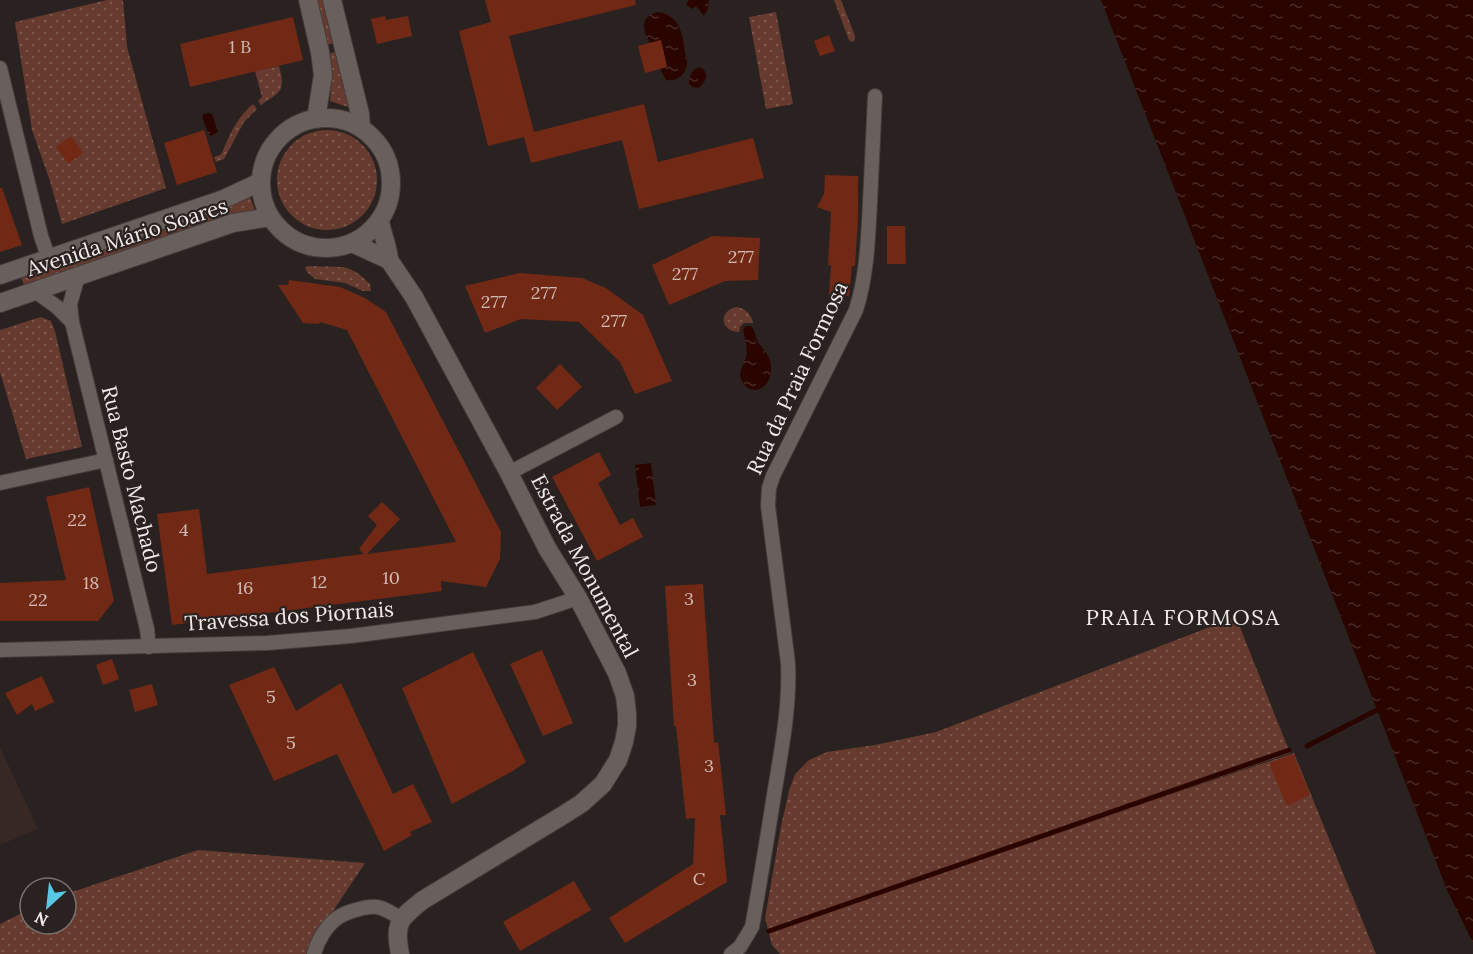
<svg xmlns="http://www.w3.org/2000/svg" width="1473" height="954" font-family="Lora,serif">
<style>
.built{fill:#372824}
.grass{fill:url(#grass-dots)}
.water{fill:url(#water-ripples)}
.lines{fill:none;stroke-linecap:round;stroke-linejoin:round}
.stream{stroke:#2a0500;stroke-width:5}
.building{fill:#712915}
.minor-casing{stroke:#443c3a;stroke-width:16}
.secondary-casing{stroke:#443c3a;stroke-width:20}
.minor{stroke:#695f5c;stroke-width:14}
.secondary{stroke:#695f5c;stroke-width:18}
.labels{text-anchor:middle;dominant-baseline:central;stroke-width:4.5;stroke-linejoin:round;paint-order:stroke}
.number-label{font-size:18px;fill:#d1bab4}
.street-label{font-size:21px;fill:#f1ebe9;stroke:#2a2220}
.neighbourhood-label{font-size:22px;letter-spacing:1.5px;fill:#f1ebe9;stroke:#2a2220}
</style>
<defs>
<pattern id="grass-dots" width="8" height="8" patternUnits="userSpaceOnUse" patternTransform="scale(1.5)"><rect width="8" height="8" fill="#663a2e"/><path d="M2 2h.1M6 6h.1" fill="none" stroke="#7c574c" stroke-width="1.8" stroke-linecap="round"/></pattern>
<pattern id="water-ripples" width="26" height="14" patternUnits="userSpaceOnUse" patternTransform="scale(1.5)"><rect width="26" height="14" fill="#2a0500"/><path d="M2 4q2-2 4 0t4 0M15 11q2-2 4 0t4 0" fill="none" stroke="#492a25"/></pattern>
</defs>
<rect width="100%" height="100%" fill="#2a2220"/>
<!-- built -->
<path class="built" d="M 0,747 L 38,829 L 0,845 Z"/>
<!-- grass -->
<g class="grass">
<path d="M 107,0 L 123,0 L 127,47 L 166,188 L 62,224 L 50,181 L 32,130 L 15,22 Z"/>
<path d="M 315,0 L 324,0 L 335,43 L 326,45 Z"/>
<path d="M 834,0 L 841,0 L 855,36 L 854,42 L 850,41 L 849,40 Z"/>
<path d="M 776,12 L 793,104 L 766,109 L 749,17 Z"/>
<path d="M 337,51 L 351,108 L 330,101 C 332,85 331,70 328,54 Z"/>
<path d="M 279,66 C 286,92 281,91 261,105 L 258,101 L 262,97 L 255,71 Z"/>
<path d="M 253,104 L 257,109 L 244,122 L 224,159 L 216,162 L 214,157 L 220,155 L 222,153 C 229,135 238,116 253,104 Z"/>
<circle cx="327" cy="180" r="50"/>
<path d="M 249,194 L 255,211 L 234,213 L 24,285 L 21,277 Z"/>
<path d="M 307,266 L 343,267 L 350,269 L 359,274 L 370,284 L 371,291 L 363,291 L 345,283 L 315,279 L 307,272 L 305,268 Z"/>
<path d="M 737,307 C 746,309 751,314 753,323 L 744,323 L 740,327 L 739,332 C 720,332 718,310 737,307 Z"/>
<path d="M 41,317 L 51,321 L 55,331 L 82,447 L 26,459 L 0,372 L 0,330 Z"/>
<path d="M 1236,617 L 1290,753 L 1151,801 L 1294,753 L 1376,954 L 780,954 L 772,945 L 765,918 L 781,826 L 789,791 L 795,774 L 809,760 L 827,752 L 875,745 L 936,732 Z"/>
<path d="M 198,850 L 365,863 L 325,923 L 310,954 L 0,954 L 0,924 L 30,909 L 30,924 L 66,924 L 66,894 Z"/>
</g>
<!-- water -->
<g class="water">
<path d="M 689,0 L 709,0 L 708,9 L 704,16 L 696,6 L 692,9 L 686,4 Z"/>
<path d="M 1101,0 L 1473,0 L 1473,943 L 1447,890 Z"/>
<path d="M 658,12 C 679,15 683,33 685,52 C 685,55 687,58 687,61 C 688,74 677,82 666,80 L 660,69 L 667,67 L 661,41 L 650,43 C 642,30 640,16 658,12 Z"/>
<path d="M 700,67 C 710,72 706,82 699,88 L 692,87 L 689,84 C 689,75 692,69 700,67 Z"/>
<path d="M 209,113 L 212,114 L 218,132 L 211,136 L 209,135 L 202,117 L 204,114 Z"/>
<path d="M 746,326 L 750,326 C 756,330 755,336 758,342 C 763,349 768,353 770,361 C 777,387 750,401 741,379 C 738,370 744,366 746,357 C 748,348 745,339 743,330 Z"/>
<path d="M 651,463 L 656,505 L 640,507 L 635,465 Z"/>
</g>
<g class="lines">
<!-- stream -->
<g class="stream">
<path d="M 1307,746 L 1377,710"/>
<path d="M 769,931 L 1289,750"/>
</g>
</g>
<!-- building -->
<g class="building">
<path d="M 485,0 L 635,0 L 636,5 L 509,36 L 534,132 L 644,104 L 658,162 L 753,138 L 764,178 L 639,209 L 622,140 L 531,163 L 524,137 L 488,146 L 459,31 L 491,22 Z"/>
<path d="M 385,16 L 386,20 L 408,16 L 412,36 L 377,44 L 371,19 Z"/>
<path d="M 293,17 L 303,60 L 190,87 L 180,44 Z"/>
<path d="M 829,35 L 835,51 L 820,56 L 814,41 Z"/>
<path d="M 661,40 L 667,67 L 645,73 L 638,46 Z"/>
<path d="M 204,130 L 217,172 L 177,185 L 164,143 Z"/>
<path d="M 71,136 L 83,153 L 68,164 L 56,147 Z"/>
<path d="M 825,175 L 858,176 L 858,218 L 855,266 L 852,266 L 849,296 L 829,294 L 831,265 L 828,265 L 831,212 L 817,207 L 824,194 Z"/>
<path d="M 0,188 L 2,188 L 22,245 L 0,252 Z"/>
<path d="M 887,226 L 905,226 L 906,264 L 887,264 Z"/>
<path d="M 712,236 L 760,238 L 758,280 L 725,281 L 669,305 L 652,265 Z"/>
<path d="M 520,273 L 582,278 L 606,288 L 643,315 L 672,381 L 635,394 L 620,362 L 579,322 L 521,319 L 485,333 L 465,286 Z"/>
<path d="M 289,280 L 340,287 L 365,298 L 386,312 L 501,532 L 500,559 L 486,587 L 441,581 L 442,591 L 172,625 L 157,514 L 199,509 L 207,574 L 364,554 L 359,549 L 377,525 L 368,516 L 382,502 L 400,519 L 367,554 L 456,542 L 347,330 L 320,322 L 319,324 L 303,323 L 278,285 L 288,285 Z"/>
<path d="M 560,364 L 582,387 L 557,410 L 536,388 Z"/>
<path d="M 599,452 L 611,475 L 598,483 L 620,525 L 633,518 L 643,537 L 597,561 L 552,477 Z"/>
<path d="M 89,487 L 114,601 L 98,621 L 0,621 L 0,583 L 66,580 L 46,497 Z"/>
<path d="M 703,584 L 714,743 L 718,742 L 726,815 L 720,815 L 727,882 L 625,943 L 609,918 L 693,864 L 695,818 L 686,819 L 676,726 L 674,726 L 665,586 Z"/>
<path d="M 542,650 L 573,723 L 543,736 L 510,664 Z"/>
<path d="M 473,652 L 526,762 L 513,771 L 452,804 L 402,688 Z"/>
<path d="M 112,659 L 119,679 L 103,685 L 96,665 Z"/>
<path d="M 274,667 L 296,711 L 341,683 L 393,794 L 413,784 L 432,822 L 410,832 L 412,835 L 384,851 L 337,754 L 274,781 L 229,685 Z"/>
<path d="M 42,676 L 54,702 L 35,711 L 32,704 L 17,715 L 5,693 Z"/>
<path d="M 152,684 L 158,705 L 135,712 L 129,690 Z"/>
<path d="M 1293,754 L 1310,795 L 1287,806 L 1269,763 Z"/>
<path d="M 574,881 L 591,910 L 520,951 L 503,922 Z"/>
</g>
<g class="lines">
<defs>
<g id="minor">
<path d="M 0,68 L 41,236 L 49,259"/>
<path d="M 78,276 L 70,304 L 72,322 L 147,629 L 149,647"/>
<path d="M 35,291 L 57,307 L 72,322"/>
<path d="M 509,473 L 616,417"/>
<path d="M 0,483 L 106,460"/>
<path d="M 0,650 L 267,643 L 351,636 L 535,612 L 578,598"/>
<path d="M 314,954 C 317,942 326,926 336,919 C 344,912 367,906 377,907 C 385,908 395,915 402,919"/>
<path d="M 731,954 L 740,947 L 752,927 C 760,883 767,839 774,795 C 781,752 790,708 788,663 L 768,506 L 769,488 L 773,476 L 856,310 C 867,275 868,240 870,203 C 872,167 873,132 875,96"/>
</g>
<g id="secondary">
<path d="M 308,0 L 320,52 L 323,75 L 316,119"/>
<path d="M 332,0 L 360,114 L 361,128"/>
<circle cx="326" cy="183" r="65"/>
<path d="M 380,221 C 382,234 388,246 389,260"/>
<path d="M 352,243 L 389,260 L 414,297 L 509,473 L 547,548 L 578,598 L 617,673 L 625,696 L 627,713 L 627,726 L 624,742 L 618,760 L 603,784 L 582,803 L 565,814 L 423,900 C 399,919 394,923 400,954"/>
<path d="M 0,275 L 224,199 L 260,182"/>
<path d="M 0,303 L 233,223 L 270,217"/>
</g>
</defs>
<!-- minor casing -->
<use href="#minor" class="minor-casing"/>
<!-- secondary casing -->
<use href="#secondary" class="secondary-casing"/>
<!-- minor -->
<use href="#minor" class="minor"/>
<!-- secondary -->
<use href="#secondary" class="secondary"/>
</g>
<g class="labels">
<!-- number labels -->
<g class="number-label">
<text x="240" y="46">1 B</text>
<text x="741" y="256">277</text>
<text x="685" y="273">277</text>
<text x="544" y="292">277</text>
<text x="494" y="301">277</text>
<text x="614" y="320">277</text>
<text x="77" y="519">22</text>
<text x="184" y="529">4</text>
<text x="391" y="577">10</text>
<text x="319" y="581">12</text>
<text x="91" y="582">18</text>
<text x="245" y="587">16</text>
<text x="689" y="598">3</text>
<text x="38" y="599">22</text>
<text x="692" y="679">3</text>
<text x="271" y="696">5</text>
<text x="291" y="742">5</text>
<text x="709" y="765">3</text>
<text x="699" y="878">C</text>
</g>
<!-- street labels -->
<g class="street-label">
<text transform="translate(127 237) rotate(-18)">Avenida Mário Soares</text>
<text transform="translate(797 378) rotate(-65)">Rua da Praia Formosa</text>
<text transform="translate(132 479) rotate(76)">Rua Basto Machado</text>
<text transform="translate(585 566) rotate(62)">Estrada Monumental</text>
<text transform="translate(289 616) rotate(-4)">Travessa dos Piornais</text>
</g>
<!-- neighbourhood labels -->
<g class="neighbourhood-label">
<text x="1183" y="617">PRAIA FORMOSA</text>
</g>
</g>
<!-- north arrow -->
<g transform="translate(48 906) rotate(207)"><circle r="28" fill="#2a2220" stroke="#7a7270" stroke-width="1.5"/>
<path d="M0-4.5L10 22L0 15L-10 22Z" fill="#59c8e4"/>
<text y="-9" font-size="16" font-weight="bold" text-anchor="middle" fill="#f1ebe9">N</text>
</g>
</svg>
